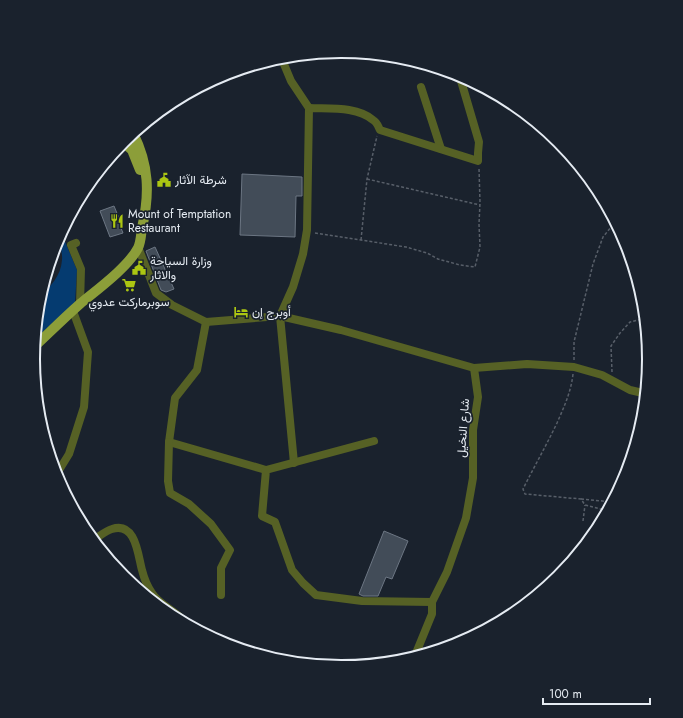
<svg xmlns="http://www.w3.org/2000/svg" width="683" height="718" font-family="Jost,Vazirmatn,sans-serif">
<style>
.green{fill:#053b70}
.building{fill:#424c58;stroke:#6c7683}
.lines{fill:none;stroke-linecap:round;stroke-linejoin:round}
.path{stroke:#585f69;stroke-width:1.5;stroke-dasharray:3 2;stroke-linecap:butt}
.minor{stroke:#566125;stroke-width:8}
.major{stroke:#8c9e39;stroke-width:10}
.labels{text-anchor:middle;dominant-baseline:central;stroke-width:3.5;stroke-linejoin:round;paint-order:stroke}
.poi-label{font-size:12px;fill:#e5ebf2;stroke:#1a222d;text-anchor:start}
.street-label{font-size:12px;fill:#e5ebf2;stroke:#1a222d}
.rim{fill:none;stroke:#e5ebf2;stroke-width:2}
</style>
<rect width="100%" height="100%" fill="#1a222d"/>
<!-- green -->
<path class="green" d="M 61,232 L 77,270 L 75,303 L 35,339 L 40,297 C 50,287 61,276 62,260 C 63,250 57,241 61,232 Z"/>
<!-- building -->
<g class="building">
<path d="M 242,174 L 302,177 L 302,196 L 296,196 L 295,237 L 240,235 Z"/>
<path d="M 114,206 L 121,223 L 119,223 L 123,233 L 110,237 L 100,211 Z"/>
<path d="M 155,247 L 174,289 L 166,292 L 161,290 L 146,251 Z"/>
<path d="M 384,531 L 408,541 L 392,579 L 386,577 L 378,596 L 363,596 L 359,594 Z"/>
</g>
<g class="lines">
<!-- path -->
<g class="path">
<path d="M 367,179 L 480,205"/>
<path d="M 315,233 L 406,247 L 427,253 L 438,259 L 460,265 L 475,267 L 480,247 L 479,224 L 480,203 L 479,168"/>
<path d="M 361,240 L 367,179 L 377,136"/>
<path d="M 574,360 L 574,342 L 593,264 L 603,237 L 616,221"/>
<path d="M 612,372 L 611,346 L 620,333 L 630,322 L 646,318"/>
<path d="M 573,374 C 571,392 564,407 557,423 C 546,446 534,467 523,489 L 525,494 L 581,499 L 585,505 L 608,511"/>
<path d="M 581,499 L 613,502"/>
<path d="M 583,521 L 585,505"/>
</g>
<!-- minor -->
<g class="minor">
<path d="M 281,57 L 291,81 L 309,108 L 307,230 L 303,254 L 293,287 L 280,316 L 294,463"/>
<path d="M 421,87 L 441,149"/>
<path d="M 309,108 C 329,109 357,106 373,120 C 377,122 378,126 380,130 L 478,161 L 478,153 L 479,142 L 459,74"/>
<path d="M 76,243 L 71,245 L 81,269 L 80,304"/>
<path d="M 138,247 L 156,293 L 172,305 L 206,322 L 280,316 L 341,330 L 474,368"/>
<path d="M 206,322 L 197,370 L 175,398 L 169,442 L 266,470"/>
<path d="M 374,441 L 266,470 L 262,516 L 275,522 L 292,570 L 303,583 L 316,595 L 362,601 L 432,602"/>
<path d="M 169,442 L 168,481 L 170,493 L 189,504 L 211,524 L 230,550 L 221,568 L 221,595"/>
<path d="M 56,475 L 69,454 L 84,407 L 88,352 L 73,311"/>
<path d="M 93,540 C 99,537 105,531 112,529 C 136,521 138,556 142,570 C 144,578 147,586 152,593 C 160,606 178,611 186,624"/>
<path d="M 414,658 L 432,614 L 432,602 L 447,572 L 466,518 L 473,478 L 473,430 L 478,397 L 474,368 L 527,364 L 574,367 L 602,375 L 630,390 L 647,394"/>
</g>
<!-- major -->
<g class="major">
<path d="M 123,142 L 132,150 L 140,170"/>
<path d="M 34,347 C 50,332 65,317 81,303 C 98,289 128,267 138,248 C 141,242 141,234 142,228 C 150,193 149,165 133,133"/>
</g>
</g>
<!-- icons -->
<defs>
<symbol id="civic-bare" viewBox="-9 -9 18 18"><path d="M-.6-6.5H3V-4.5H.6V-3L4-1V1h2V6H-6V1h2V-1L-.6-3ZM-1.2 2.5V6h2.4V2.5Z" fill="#acc612" stroke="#1a222d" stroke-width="2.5" paint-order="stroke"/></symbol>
<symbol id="restaurant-bare" viewBox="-9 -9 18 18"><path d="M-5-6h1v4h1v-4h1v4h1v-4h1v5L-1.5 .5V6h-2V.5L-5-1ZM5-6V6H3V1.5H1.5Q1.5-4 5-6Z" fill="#acc612" stroke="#1a222d" stroke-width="2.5" paint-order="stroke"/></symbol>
<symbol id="supermarket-bare" viewBox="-9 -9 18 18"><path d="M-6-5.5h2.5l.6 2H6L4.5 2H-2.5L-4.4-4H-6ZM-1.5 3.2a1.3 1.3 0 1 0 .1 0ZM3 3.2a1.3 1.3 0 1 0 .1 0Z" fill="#acc612" stroke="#1a222d" stroke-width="2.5" paint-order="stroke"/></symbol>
<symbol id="hotel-bare" viewBox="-9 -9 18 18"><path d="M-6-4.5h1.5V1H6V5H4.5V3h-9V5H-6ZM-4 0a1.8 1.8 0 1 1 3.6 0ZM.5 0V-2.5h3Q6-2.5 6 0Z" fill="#acc612" stroke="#1a222d" stroke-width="2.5" paint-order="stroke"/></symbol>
</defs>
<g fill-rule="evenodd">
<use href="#civic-bare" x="154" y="170" width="20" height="20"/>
<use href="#restaurant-bare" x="107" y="211" width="20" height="20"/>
<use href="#civic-bare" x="129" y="258" width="20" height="20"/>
<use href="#supermarket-bare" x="119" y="275" width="20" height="20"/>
<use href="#hotel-bare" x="231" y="302" width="20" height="20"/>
</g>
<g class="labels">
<!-- poi labels -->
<g class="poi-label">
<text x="175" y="180">شرطة الآثار</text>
<text x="128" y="214">Mount of Temptation<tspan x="128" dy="14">Restaurant</tspan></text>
<text x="150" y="261">وزارة السياحة<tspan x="150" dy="14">والاثار</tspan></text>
<text x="129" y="302" text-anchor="middle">سوبرماركت عدوي</text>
<text x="252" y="312">أوبرج إن</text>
</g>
<!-- street labels -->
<g class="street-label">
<text transform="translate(463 428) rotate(-86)">شارع النخيل</text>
</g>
</g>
<!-- crop -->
<path d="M0 0H683V718H0ZM40 359a301 301 0 1 1 602 0a301 301 0 1 1-602 0Z" fill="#1a222d" fill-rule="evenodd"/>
<path class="rim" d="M40 359a301 301 0 1 1 602 0a301 301 0 1 1-602 0Z"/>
<!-- scale -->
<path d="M543 698v6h107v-6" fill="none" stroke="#e5ebf2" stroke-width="2"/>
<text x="549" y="698" font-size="12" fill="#e5ebf2" stroke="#1a222d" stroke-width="3" paint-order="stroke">100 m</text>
</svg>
